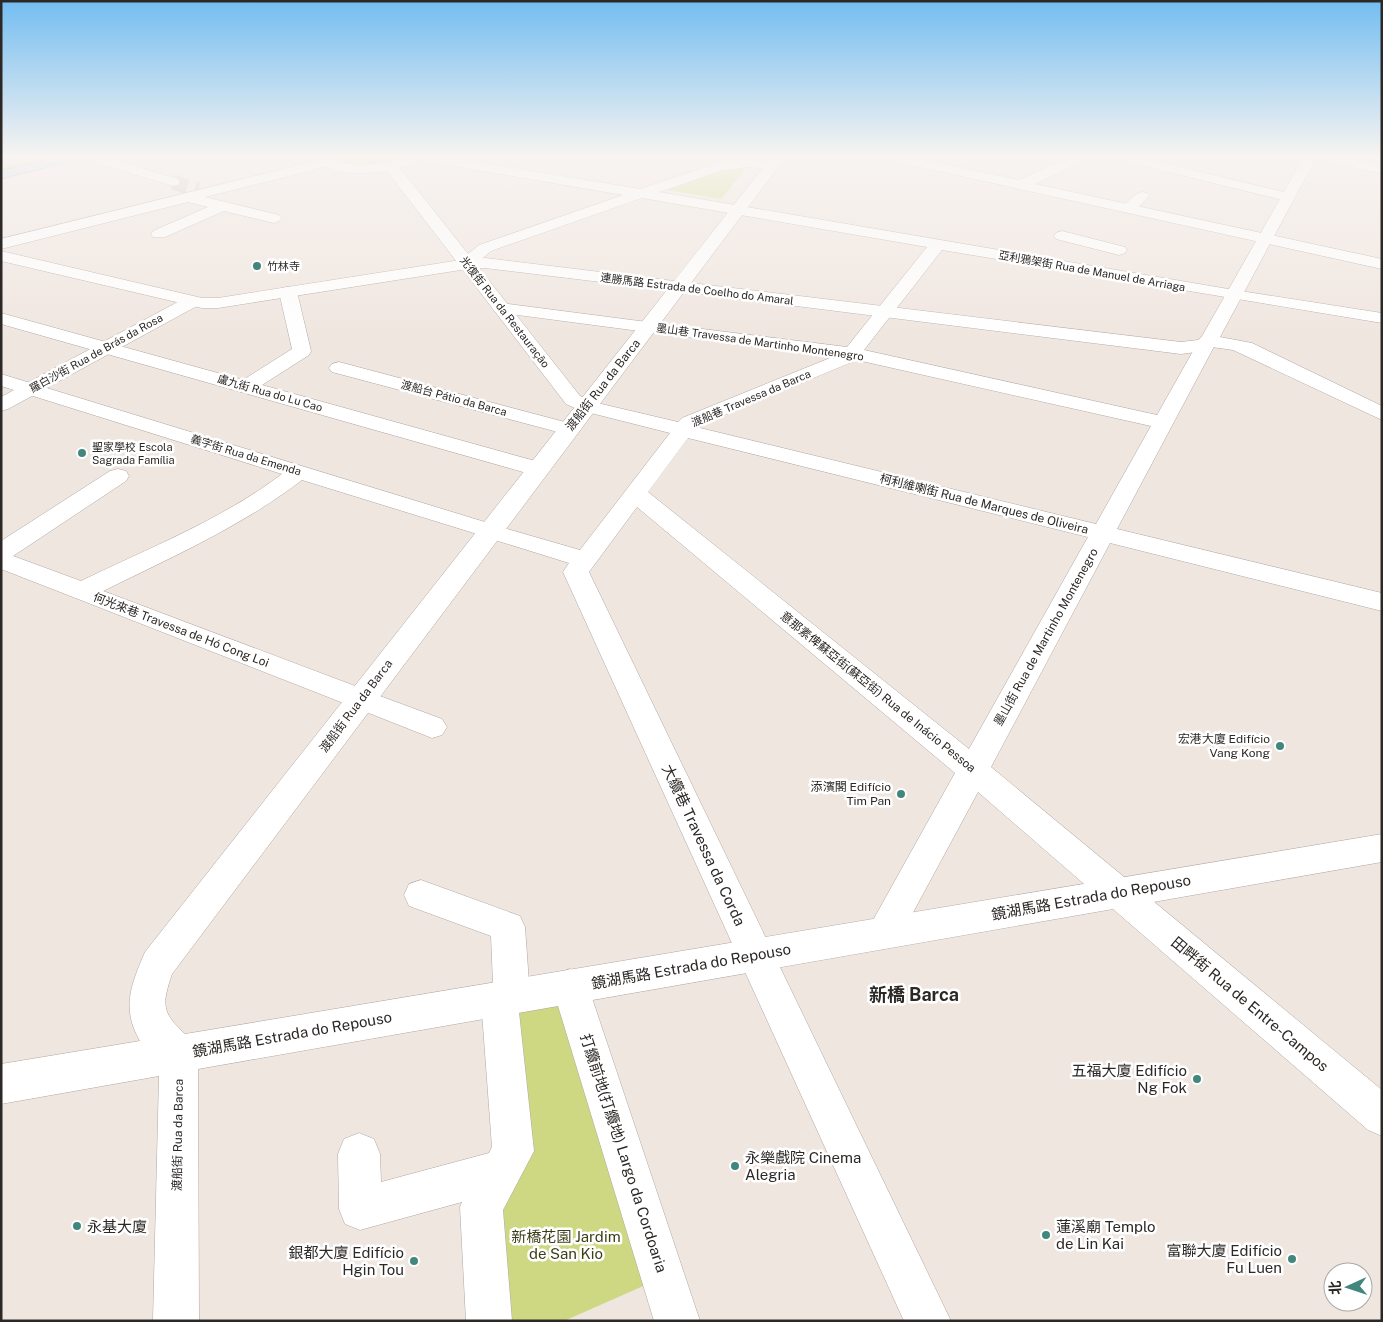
<svg xmlns="http://www.w3.org/2000/svg" width="1383" height="1322" font-family="'Public Sans','Noto Sans SC',sans-serif">
<style>
.green{fill:#ced882}
.lines{fill:none;stroke-linecap:round;stroke-linejoin:round}
.pedestrian-tunnel{stroke:#c9c0bb;stroke-width:15;stroke-dasharray:15 8;stroke-linecap:butt}
.pedestrian-casing{stroke:#b1a7a2;stroke-width:1}
.minor-casing{stroke:#b1a7a2;stroke-width:1}
.tertiary-casing{stroke:#b1a7a2;stroke-width:1}
.primary-casing{stroke:#627ca7;stroke-width:1}
.pedestrian{fill:#fff;fill-rule:evenodd}
.minor{fill:#fff;fill-rule:evenodd}
.tertiary{fill:#fff;fill-rule:evenodd}
.primary{fill:#b2ccf4;fill-rule:evenodd}
.poi-dot{fill:#42877d;stroke:#fff;stroke-width:2}
.labels{text-anchor:middle;dominant-baseline:central;stroke-width:5;stroke-linejoin:round;paint-order:stroke}
.far-poi-label{font-size:11px;fill:#2c2826;stroke:#fff;text-anchor:start}
.far-street-label{font-size:11px;fill:#2c2826;stroke:#fff}
.street-label{font-size:12px;fill:#2c2826;stroke:#fff}
.poi-label{font-size:12px;fill:#2c2826;stroke:#fff;text-anchor:end}
.near-street-label{font-size:15px;fill:#2c2826;stroke:#fff}
.near-poi-label{font-size:15px;fill:#2c2826;stroke:#fff;text-anchor:end}
.near-park-label{font-size:15px;fill:#3c4018;stroke:#fff}
.near-quarter-label{font-size:18px;font-weight:bold;fill:#2c2826;stroke:#fff}
</style>
<rect width="100%" height="100%" fill="#f0e6e0"/>
<!-- green -->
<g class="green">
<path d="M 46,155 L 69,155 L 1,173 L 1,166 Z"/>
<path d="M 331,155 L 411,155 C 395,164 343,174 331,155 Z"/>
<path d="M 749,165 L 721,199 L 668,190 L 727,168 Z"/>
<path d="M 565,997 L 650,1283 L 564,1321 L 507,1321 L 492,1210 L 510,1007 Z"/>
</g>
<g class="lines">
<!-- pedestrian-tunnel -->
<path class="pedestrian-tunnel" d="M 173,182 L 198,190"/>
<defs>
<g id="pedestrian">
<path d="M 328,158 L 333,159 L 335,162 L 333,165 L 205,197 L 279,215 L 282,218 L 279,221 L 274,223 L 224,211 L 165,237 L 153,237 L 151,234 L 153,231 L 208,207 L 188,202 L 1,249 L 1,239 Z"/>
<path d="M 138,167 L 178,179 L 180,182 L 178,185 L 173,186 L 133,174 L 131,171 L 133,168 Z"/>
<path d="M 1142,192 L 1147,193 L 1149,196 L 1134,212 L 1124,212 L 1122,209 C 1126,202 1134,194 1142,192 Z"/>
<path d="M 1062,231 L 1125,247 L 1127,250 L 1125,253 L 1119,255 L 1056,239 L 1054,236 L 1056,233 Z"/>
<path d="M 288,287 L 294,288 L 297,292 L 311,351 L 309,355 L 262,385 L 546,464 L 549,469 L 546,474 L 538,476 L 530,474 L 1,324 L 1,313 L 243,380 L 292,349 L 279,292 L 282,288 Z"/>
<path d="M 501,303 L 647,322 L 653,323 L 656,327 L 653,331 L 647,332 L 495,312 L 492,308 L 495,304 Z"/>
<path d="M 1,374 L 498,526 L 502,531 L 498,536 L 490,538 L 302,480 C 238,529 163,561 91,597 L 82,599 L 73,597 L 1,569 L 1,541 L 110,471 L 118,469 L 126,471 L 129,476 L 126,481 L 13,556 L 81,581 C 149,548 221,520 282,474 L 1,386 Z"/>
<path d="M 361,689 L 442,719 L 447,727 L 442,735 L 432,738 L 351,706 L 347,699 L 351,692 Z"/>
<path d="M 421,880 L 520,916 L 525,927 L 530,997 L 525,1009 L 519,1012 L 534,1151 L 503,1210 L 512,1321 L 466,1321 L 460,1207 L 462,1202 L 360,1230 L 345,1224 L 339,1209 L 338,1154 L 344,1139 L 359,1133 L 374,1139 L 380,1154 L 381,1182 L 489,1153 L 492,1147 L 481,999 L 486,987 L 493,984 L 491,936 L 409,906 L 404,895 L 409,884 Z"/>
<path d="M 570,969 L 583,974 L 588,986 L 700,1321 L 654,1321 L 552,986 L 557,974 Z"/>
</g>
<g id="minor">
<path d="M 78,155 L 98,155 L 143,168 L 145,171 L 138,175 L 80,158 Z"/>
<path d="M 316,155 C 332,154 332,160 345,163 C 366,168 388,162 408,157 L 413,158 L 415,161 L 413,164 L 400,168 L 468,254 L 479,245 L 623,195 L 419,160 L 414,159 L 413,155 L 435,155 L 640,189 L 721,162 L 746,159 L 771,162 L 778,166 L 776,169 L 746,167 L 723,170 L 659,192 L 1234,290 L 1382,313 L 1382,323 L 942,250 L 864,350 L 1157,415 L 1201,337 L 1208,335 L 1215,337 L 1217,341 L 1117,529 L 1382,593 L 1382,611 L 1110,543 L 991,767 L 1382,1090 L 1382,1136 L 1368,1130 L 978,792 L 896,944 L 884,949 L 872,944 L 866,933 L 872,922 L 955,773 L 637,507 L 589,572 L 951,1321 L 904,1321 L 563,572 L 569,563 L 482,536 L 478,531 L 482,526 L 490,524 L 580,550 L 670,433 L 579,410 L 566,404 L 387,171 C 367,174 327,178 316,155 ZM 642,198 L 927,247 L 847,347 L 647,322 L 641,323 L 638,327 L 641,331 L 647,332 L 835,356 L 682,418 L 678,422 L 593,402 L 580,396 L 476,264 L 491,251 ZM 857,360 L 1151,426 L 1096,524 L 696,427 ZM 688,438 L 1088,537 L 969,749 L 648,492 Z"/>
<path d="M 877,155 L 901,155 L 1019,180 L 1074,155 L 1090,155 L 1089,158 L 1035,184 L 1382,259 L 1382,269 L 884,159 Z"/>
<path d="M 1108,155 L 1130,155 L 1292,194 L 1294,197 L 1292,200 L 1287,201 L 1110,158 Z"/>
<path d="M 191,297 L 197,298 L 200,302 L 197,306 L 8,409 L 1,411 L 1,397 L 185,298 Z"/>
<path d="M 339,362 L 576,425 L 580,429 L 576,433 L 569,435 L 332,372 L 329,368 L 332,364 Z"/>
<path d="M 82,583 L 371,692 L 375,699 L 371,706 L 361,709 L 351,706 L 73,597 L 69,591 L 73,585 Z"/>
</g>
<path id="tertiary" d="M 773,155 L 787,155 L 691,283 L 1181,342 L 1198,340 L 1201,338 L 1305,155 L 1335,155 L 1382,166 L 1382,174 L 1316,158 L 1220,337 L 1252,343 L 1382,406 L 1382,420 L 1233,350 L 1212,347 L 1203,351 L 1181,354 L 684,292 L 172,974 C 162,1004 161,1012 185,1034 L 1382,834 L 1382,862 L 198,1069 L 199,1321 L 153,1321 L 159,1076 L 1,1104 L 1,1064 L 140,1041 C 121,1008 131,985 145,952 L 667,290 L 485,268 L 467,269 L 218,308 L 202,308 L 1,261 L 1,251 L 202,298 L 218,298 L 467,259 L 485,258 L 674,281 Z"/>
<path id="primary" d="M 64,155 L 86,155 L 84,158 L 1,179 L 1,171 Z"/>
</defs>
<!-- pedestrian casing -->
<use href="#pedestrian" class="pedestrian-casing"/>
<!-- minor casing -->
<use href="#minor" class="minor-casing"/>
<!-- tertiary casing -->
<use href="#tertiary" class="tertiary-casing"/>
<!-- primary casing -->
<use href="#primary" class="primary-casing"/>
<!-- pedestrian -->
<use href="#pedestrian" class="pedestrian"/>
<!-- minor -->
<use href="#minor" class="minor"/>
<!-- tertiary -->
<use href="#tertiary" class="tertiary"/>
<!-- primary -->
<use href="#primary" class="primary"/>
</g>
<!-- sky -->
<linearGradient id="sky" x2="0" y2="1"><stop stop-color="#73bdf1"/><stop offset="0.46" stop-color="#f8f4f1"/><stop offset="1" stop-color="#f8f4f1" stop-opacity="0"/></linearGradient>
<rect width="1383" height="340" fill="url(#sky)"/>
<!-- markers -->
<g class="poi-dot">
<circle cx="257" cy="266" r="5"/>
<circle cx="82" cy="453" r="5"/>
<circle cx="1280" cy="746" r="5"/>
<circle cx="901" cy="794" r="5"/>
<circle cx="1197" cy="1079" r="5"/>
<circle cx="735" cy="1166" r="5"/>
<circle cx="77" cy="1226" r="5"/>
<circle cx="1046" cy="1235" r="5"/>
<circle cx="1292" cy="1259" r="5"/>
<circle cx="414" cy="1261" r="5"/>
</g>
<g class="labels">
<!-- far-poi labels -->
<g class="far-poi-label">
<text x="267" y="266">竹林寺</text>
<text x="92" y="447">聖家學校 Escola<tspan x="92" dy="13">Sagrada Família</tspan></text>
</g>
<!-- far-street labels -->
<g class="far-street-label">
<text transform="translate(1092 271) rotate(10)">亞利鴉架街 Rua de Manuel de Arriaga</text>
<text transform="translate(697 289) rotate(7)">連勝馬路 Estrada de Coelho do Amaral</text>
<text transform="translate(505 312) rotate(52)">光復街 Rua da Restauração</text>
<text transform="translate(760 342) rotate(8)">墨山巷 Travessa de Martinho Montenegro</text>
<text transform="translate(96 353) rotate(-29)">羅白沙街 Rua de Brás da Rosa</text>
<text transform="translate(270 393) rotate(16)">盧九街 Rua do Lu Cao</text>
<text transform="translate(454 398) rotate(15)">渡船台 Pátio da Barca</text>
<text transform="translate(751 398) rotate(-23)">渡船巷 Travessa da Barca</text>
<text transform="translate(246 455) rotate(17)">義字街 Rua da Emenda</text>
</g>
<!-- street labels -->
<g class="street-label">
<text transform="translate(603 385) rotate(-52)">渡船街 Rua da Barca</text>
<text transform="translate(984 504) rotate(14)">柯利維喇街 Rua de Marques de Oliveira</text>
<text transform="translate(181 630) rotate(21)">何光來巷 Travessa de Hó Cong Loi</text>
<text transform="translate(1046 637) rotate(-61)">墨山街 Rua de Martinho Montenegro</text>
<text transform="translate(878 692) rotate(39)">意那素俾蘇亞街(蘇亞街) Rua de Inácio Pessoa</text>
<text transform="translate(356 706) rotate(-53)">渡船街 Rua da Barca</text>
<text transform="translate(178 1135) rotate(-89)">渡船街 Rua da Barca</text>
</g>
<!-- poi labels -->
<g class="poi-label">
<text x="1270" y="739">宏港大廈 Edifício<tspan x="1270" dy="14">Vang Kong</tspan></text>
<text x="891" y="787">添濱閣 Edifício<tspan x="891" dy="14">Tim Pan</tspan></text>
</g>
<!-- near-street labels -->
<g class="near-street-label">
<text transform="translate(704 845) rotate(65)">大纜巷 Travessa da Corda</text>
<text transform="translate(1091 897) rotate(-10)">鏡湖馬路 Estrada do Repouso</text>
<text transform="translate(691 966) rotate(-10)">鏡湖馬路 Estrada do Repouso</text>
<text transform="translate(1250 1004) rotate(40)">田畔街 Rua de Entre-Campos</text>
<text transform="translate(292 1034) rotate(-10)">鏡湖馬路 Estrada do Repouso</text>
<text transform="translate(624 1153) rotate(72)">打纜前地(打纜地) Largo da Cordoaria</text>
</g>
<!-- near-poi labels -->
<g class="near-poi-label">
<text x="1187" y="1070">五福大廈 Edifício<tspan x="1187" dy="17">Ng Fok</tspan></text>
<text x="745" y="1157" text-anchor="start">永樂戲院 Cinema<tspan x="745" dy="17">Alegria</tspan></text>
<text x="87" y="1226" text-anchor="start">永基大廈</text>
<text x="1056" y="1226" text-anchor="start">蓮溪廟 Templo<tspan x="1056" dy="17">de Lin Kai</tspan></text>
<text x="1282" y="1250">富聯大廈 Edifício<tspan x="1282" dy="17">Fu Luen</tspan></text>
<text x="404" y="1252">銀都大廈 Edifício<tspan x="404" dy="17">Hgin Tou</tspan></text>
</g>
<!-- near-park labels -->
<g class="near-park-label">
<text x="566" y="1236">新橋花園 Jardim<tspan x="566" dy="17">de San Kio</tspan></text>
</g>
<!-- near-quarter labels -->
<g class="near-quarter-label">
<text x="914" y="994">新橋 Barca</text>
</g>
</g>
<!-- border -->
<rect width="1383" height="1322" fill="none" stroke="#2c2826" stroke-width="5"/>
<!-- north arrow -->
<g transform="translate(1348 1287) rotate(267)"><circle r="24" fill="#ffffff" stroke="#aba9a8"/>
<path d="M0-4L9 19L0 12L-9 19Z" fill="#42877d"/>
<text y="-8" font-size="14" font-weight="bold" text-anchor="middle" fill="#2c2826">北</text>
</g>
</svg>
